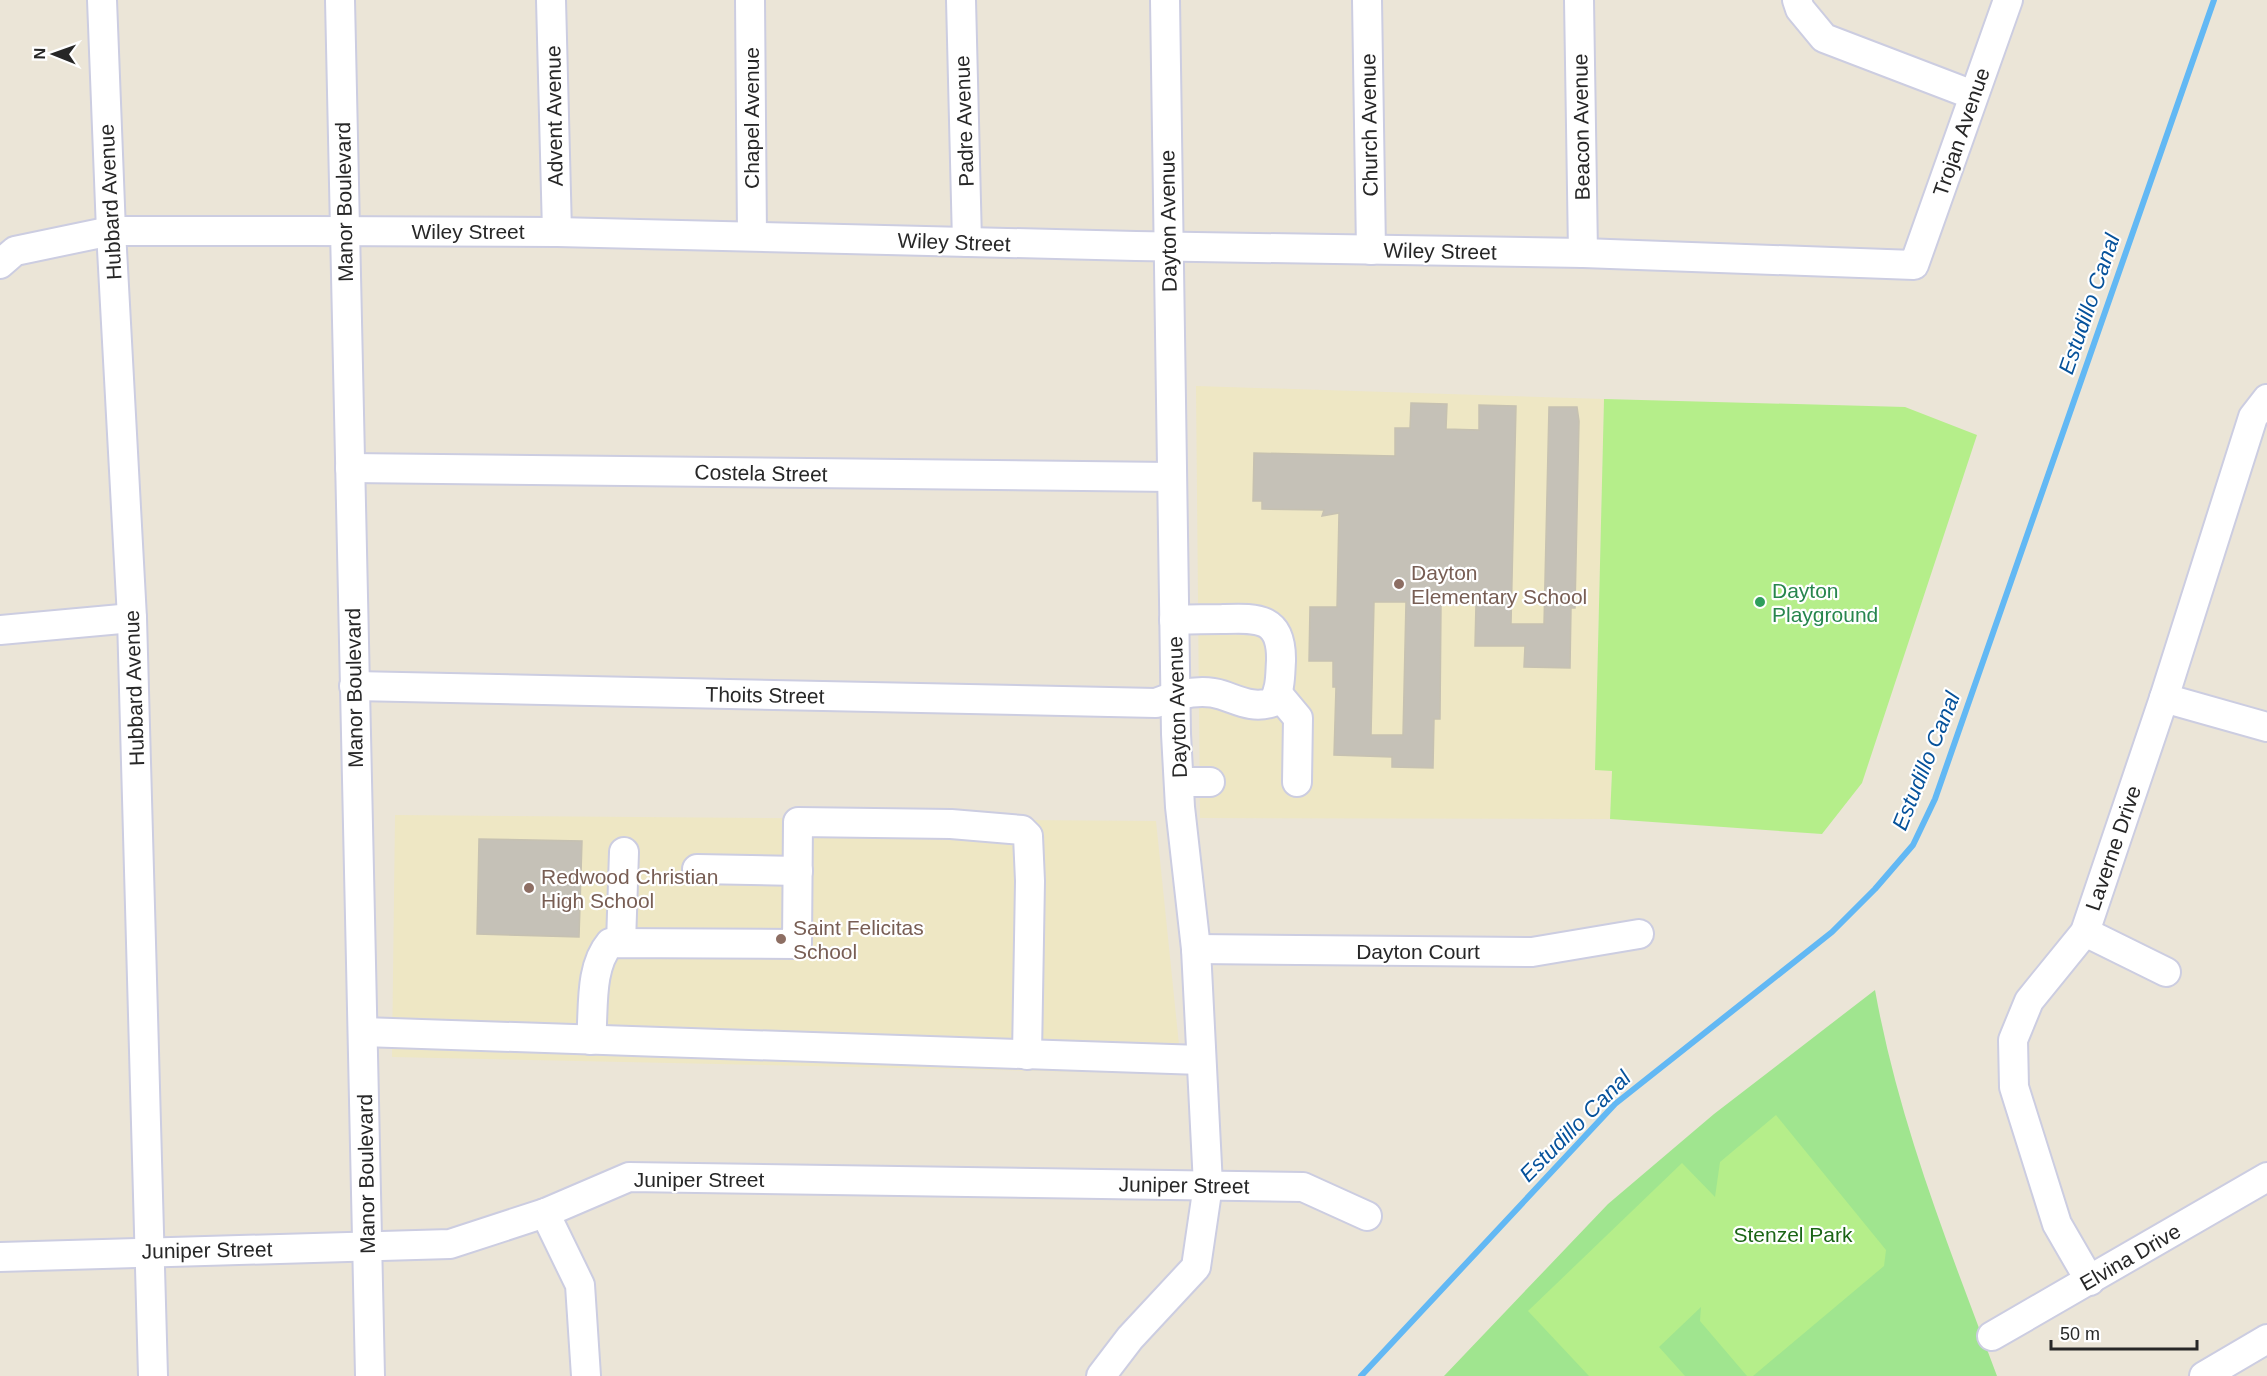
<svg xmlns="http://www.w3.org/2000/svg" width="2267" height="1376" font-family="Helvetica,sans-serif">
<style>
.education{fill:#eee7c4}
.green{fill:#a0e58f}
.pitch{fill:#b5ee8a}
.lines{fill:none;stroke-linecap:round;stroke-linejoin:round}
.stream{stroke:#62b8f4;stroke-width:6}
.building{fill:#c5c1b7;stroke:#c6c1b1;stroke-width:1.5;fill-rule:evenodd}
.minor-casing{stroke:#cccde1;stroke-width:32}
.minor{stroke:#fff;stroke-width:28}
.education-dot{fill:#8d6e63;stroke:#fff;stroke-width:2}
.leisure-dot{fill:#2e9e5b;stroke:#fff;stroke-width:2}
.labels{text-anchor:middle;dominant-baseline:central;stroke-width:4.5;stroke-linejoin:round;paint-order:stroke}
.street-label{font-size:21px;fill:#272727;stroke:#fff}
.education-label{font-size:21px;fill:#785e54;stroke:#fff;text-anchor:start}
.leisure-label{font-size:21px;fill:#27864d;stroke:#fff;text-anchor:start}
.park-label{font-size:21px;fill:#1a6515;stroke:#fff}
.water-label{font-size:22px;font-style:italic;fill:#06529b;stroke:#fff}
</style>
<rect width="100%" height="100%" fill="#ebe5d7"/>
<!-- education -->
<g class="education">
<path d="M 1196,386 L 1604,399 L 1595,769 L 1612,771 L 1610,819 L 1200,818 Z"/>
<path d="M 395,815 L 1156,821 L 1182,1074 L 392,1057 Z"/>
</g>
<!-- green -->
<path class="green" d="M 1875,990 C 1899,1124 1950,1250 1997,1376 L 1444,1376 L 1608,1204 L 1714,1114 Z"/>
<!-- pitch -->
<g class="pitch">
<path d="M 1604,399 L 1905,407 L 1977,435 L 1862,783 L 1822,834 L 1610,819 L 1612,771 L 1595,770 Z"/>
<path d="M 1776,1115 L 1886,1250 L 1884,1266 L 1753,1376 L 1747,1376 L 1700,1321 L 1701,1307 L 1659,1347 L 1685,1376 L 1589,1376 L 1528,1311 L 1682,1163 L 1715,1197 L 1720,1162 Z"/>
</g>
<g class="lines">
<!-- stream -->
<path class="stream" d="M 1361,1376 L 1615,1104 L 1832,932 L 1875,889 L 1913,845 L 1935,799 L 2214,0"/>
</g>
<!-- building -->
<g class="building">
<path d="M 1411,403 L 1447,404 L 1446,429 L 1479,430 L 1479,405 L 1516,406 L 1511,624 L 1544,624 L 1549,407 L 1577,407 L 1579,421 L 1575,608 L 1571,608 L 1570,668 L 1524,667 L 1525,646 L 1475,646 L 1476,604 L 1441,604 L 1440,719 L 1434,719 L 1433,768 L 1392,767 L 1392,757 L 1334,755 L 1336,687 L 1333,687 L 1333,661 L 1309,661 L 1310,607 L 1337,607 L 1339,513 L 1322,516 L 1324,510 L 1262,509 L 1262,501 L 1253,501 L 1254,453 L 1395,456 L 1395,428 L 1410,428 ZM 1374,602 L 1406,602 L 1403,735 L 1371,735 Z"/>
<path d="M 479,839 L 582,841 L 579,937 L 477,934 Z"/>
</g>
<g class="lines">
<defs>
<g id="minor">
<path d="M 102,0 L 111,231 L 132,618 L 153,1376"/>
<path d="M 340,0 L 370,1376"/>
<path d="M 551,0 L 557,232"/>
<path d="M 750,0 L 752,236"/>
<path d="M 961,0 L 967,242"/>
<path d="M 1367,0 L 1371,250"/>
<path d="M 1579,0 L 1583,253"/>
<path d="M 1797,0 L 1800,9 L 1824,38 L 1973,95"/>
<path d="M 0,264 L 15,251 L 111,231 L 309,231 L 557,232 L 1136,246 L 1583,253 L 1914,265 L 2008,0"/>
<path d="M 350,468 L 1172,477"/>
<path d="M 0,630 L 132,618"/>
<path d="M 354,686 L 1156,703 C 1175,695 1201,688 1222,695 C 1240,701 1254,709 1273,702 C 1281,689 1280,675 1281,661 C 1282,616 1257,618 1222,619 C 1206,619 1190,619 1174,620"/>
<path d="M 1278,694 L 1298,718 L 1297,782"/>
<path d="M 2164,698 L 2267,727"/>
<path d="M 1179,782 L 1210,782"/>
<path d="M 697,869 L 798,871"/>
<path d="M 2085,932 L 2166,972"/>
<path d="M 621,943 L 624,852"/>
<path d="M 1196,949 L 1532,952 L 1639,934"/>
<path d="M 363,1032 L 1201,1060"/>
<path d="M 591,1040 C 594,1009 589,968 610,943 L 797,944 L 798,822 L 951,824 L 1022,830 L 1028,836 L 1030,881 L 1027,1055"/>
<path d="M 545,1213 L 580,1285 L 586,1376"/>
<path d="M 0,1257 L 450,1244 L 545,1213 L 629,1177 L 1303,1187 L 1367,1216"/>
<path d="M 2090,1281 L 2057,1224 L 2014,1087 L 2013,1040 L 2029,1001 L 2085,932 L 2164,698 L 2253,417 L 2267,399"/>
<path d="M 1992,1336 L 2267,1177"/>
<path d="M 1101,1376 L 1130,1338 L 1196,1267 L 1208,1185 L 1196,949 L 1180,807 L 1176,734 L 1165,0"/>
<path d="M 2204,1376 L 2267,1339"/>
</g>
</defs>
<!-- minor casing -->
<use href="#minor" class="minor-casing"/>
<!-- minor -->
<use href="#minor" class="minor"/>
</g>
<!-- markers -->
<g class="education-dot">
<circle cx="1399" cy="584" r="6"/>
<circle cx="529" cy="888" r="6"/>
<circle cx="781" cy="939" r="6"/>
</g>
<circle class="leisure-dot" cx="1760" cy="602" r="6"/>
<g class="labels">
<!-- street labels -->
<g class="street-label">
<text transform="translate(554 116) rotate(-91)">Advent Avenue</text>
<text transform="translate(751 118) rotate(-90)">Chapel Avenue</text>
<text transform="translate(964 121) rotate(-92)">Padre Avenue</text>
<text transform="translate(1369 125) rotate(-91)">Church Avenue</text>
<text transform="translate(1581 127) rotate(-91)">Beacon Avenue</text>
<text transform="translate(1961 132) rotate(-71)">Trojan Avenue</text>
<text transform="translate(110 202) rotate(-93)">Hubbard Avenue</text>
<text transform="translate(344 202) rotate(-91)">Manor Boulevard</text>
<text transform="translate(1168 221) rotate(-91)">Dayton Avenue</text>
<text x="468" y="231">Wiley Street</text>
<text transform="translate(954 242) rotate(2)">Wiley Street</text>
<text transform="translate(1440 251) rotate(1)">Wiley Street</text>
<text transform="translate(761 473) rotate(1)">Costela Street</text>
<text transform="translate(134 688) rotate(-92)">Hubbard Avenue</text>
<text transform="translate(354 688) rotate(-91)">Manor Boulevard</text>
<text transform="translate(765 695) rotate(1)">Thoits Street</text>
<text transform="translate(1177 707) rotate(-92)">Dayton Avenue</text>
<text transform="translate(2113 848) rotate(-71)">Laverne Drive</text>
<text x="1418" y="951">Dayton Court</text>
<text transform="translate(366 1174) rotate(-91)">Manor Boulevard</text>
<text x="699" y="1179">Juniper Street</text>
<text transform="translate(1184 1185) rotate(1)">Juniper Street</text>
<text transform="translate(207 1250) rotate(-1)">Juniper Street</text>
<text transform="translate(2130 1257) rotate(-30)">Elvina Drive</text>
</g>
<!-- education labels -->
<g class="education-label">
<text x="1411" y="572">Dayton<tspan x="1411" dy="24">Elementary School</tspan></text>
<text x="541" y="876">Redwood Christian<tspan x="541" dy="24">High School</tspan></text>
<text x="793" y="927">Saint Felicitas<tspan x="793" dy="24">School</tspan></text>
</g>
<!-- leisure labels -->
<g class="leisure-label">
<text x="1772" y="590">Dayton<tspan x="1772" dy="24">Playground</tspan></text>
</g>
<!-- park labels -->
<g class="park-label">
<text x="1793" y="1234">Stenzel Park</text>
</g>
<!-- water labels -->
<g class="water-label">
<text transform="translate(2089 304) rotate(-71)">Estudillo Canal</text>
<text transform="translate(1926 761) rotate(-68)">Estudillo Canal</text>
<text transform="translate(1575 1126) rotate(-45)">Estudillo Canal</text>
</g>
</g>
<!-- north arrow -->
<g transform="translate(54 54) rotate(271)" stroke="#ffffff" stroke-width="4.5" paint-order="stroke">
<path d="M0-4.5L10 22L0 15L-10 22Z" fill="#272727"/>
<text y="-9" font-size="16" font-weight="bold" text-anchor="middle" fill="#272727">N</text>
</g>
<!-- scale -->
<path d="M2051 1340v9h146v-9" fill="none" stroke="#272727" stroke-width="3"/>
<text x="2060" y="1340" font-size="18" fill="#272727" stroke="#ffffff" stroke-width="4.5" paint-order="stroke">50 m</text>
</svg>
